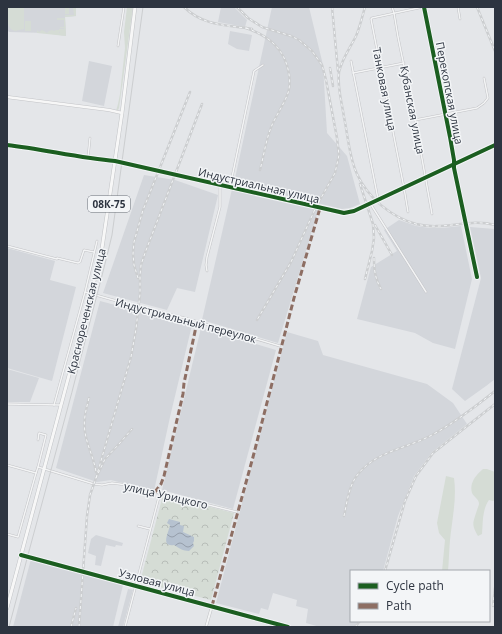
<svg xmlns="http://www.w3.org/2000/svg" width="502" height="634" font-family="'Open Sans',sans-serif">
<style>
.built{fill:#d3d6db}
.green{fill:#d5dcd5}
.forest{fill:url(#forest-crowns)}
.water{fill:url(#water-waves)}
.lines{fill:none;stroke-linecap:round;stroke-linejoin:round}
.minor-casing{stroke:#c3c4c7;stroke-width:2.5}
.tertiary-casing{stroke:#c3c4c7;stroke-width:3}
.secondary-casing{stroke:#c3c4c7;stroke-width:3.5}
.primary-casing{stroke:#c1c3c6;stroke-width:4}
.minor{stroke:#f3f4f5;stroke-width:1.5}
.tertiary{stroke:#f3f4f5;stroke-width:2}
.secondary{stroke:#f7f7f7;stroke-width:2.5}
.primary{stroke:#f7f7f7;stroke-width:3}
.tram{stroke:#ccced0;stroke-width:1}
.rail-casing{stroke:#ccced0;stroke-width:2.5}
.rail{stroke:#f3f5f7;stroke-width:1;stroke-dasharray:3;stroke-linecap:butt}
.quiet{stroke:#8d6e63;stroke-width:3;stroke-dasharray:6 3;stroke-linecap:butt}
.cycleway-casing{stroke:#f3f5f7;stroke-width:6}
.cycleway{stroke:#1b5e20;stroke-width:4}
.labels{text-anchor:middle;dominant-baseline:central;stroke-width:3;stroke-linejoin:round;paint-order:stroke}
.shield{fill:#f3f5f7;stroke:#686e77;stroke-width:1}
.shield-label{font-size:10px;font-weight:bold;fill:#2d3440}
.street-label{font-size:11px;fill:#2d3440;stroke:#f3f5f7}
</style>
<defs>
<pattern id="forest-crowns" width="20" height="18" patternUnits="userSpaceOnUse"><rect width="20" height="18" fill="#d5dcd5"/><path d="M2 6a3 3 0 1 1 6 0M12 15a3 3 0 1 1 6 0" fill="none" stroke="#b7bdb8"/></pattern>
<pattern id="water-waves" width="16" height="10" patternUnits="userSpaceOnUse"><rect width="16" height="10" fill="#b6c2d0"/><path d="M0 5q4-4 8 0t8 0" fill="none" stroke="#949eaa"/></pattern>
</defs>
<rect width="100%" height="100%" fill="#e4e6e9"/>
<!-- built -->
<g class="built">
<path d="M 7,7 L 76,7 L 76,16 L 65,17 L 66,36 L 46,33 L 9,32 L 7,30 Z"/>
<path d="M 221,7 L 234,7 L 247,20 L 245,27 L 218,22 Z"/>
<path d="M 272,7 L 309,7 L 323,65 L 327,133 L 347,156 L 360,204 L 350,208 L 342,209 L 234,183 Z"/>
<path d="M 230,31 L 252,35 L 249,51 L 237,49 L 228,44 Z"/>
<path d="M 89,61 L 112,66 L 104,106 L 82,101 Z"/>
<path d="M 144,175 L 175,180 L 218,195 L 195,292 L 177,288 L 167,310 L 103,293 Z"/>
<path d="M 232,189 L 319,208 L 278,343 L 202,320 Z"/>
<path d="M 399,220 L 416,226 L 429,228 L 442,228 L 461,226 L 472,279 L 455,349 L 433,343 L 415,333 L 357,319 L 371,267 L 397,251 L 384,230 Z"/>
<path d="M 470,227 L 495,229 L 495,379 L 486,386 L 465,401 L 452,389 L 481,278 Z"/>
<path d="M 7,248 L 55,261 L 50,280 L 76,287 L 52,381 L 7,368 Z"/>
<path d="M 100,301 L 192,325 L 170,417 L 154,491 L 111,480 L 97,482 L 56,468 Z"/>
<path d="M 201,328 L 276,350 L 233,509 L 162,490 Z"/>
<path d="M 287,332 L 318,341 L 323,355 L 427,384 L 453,403 L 467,424 L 432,452 L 414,476 L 398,516 L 383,571 L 351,571 L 351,621 L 358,621 L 354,627 L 320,627 L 306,623 L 308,609 L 296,606 L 297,600 L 273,593 L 268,610 L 261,608 L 259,614 L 216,603 Z"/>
<path d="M 7,369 L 39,378 L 30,402 L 7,402 Z"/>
<path d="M 96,535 L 123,543 L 122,546 L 116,545 L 115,547 L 106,545 L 101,566 L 95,565 L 96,556 L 88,553 L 91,539 Z"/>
<path d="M 31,559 L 123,585 L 113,627 L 13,627 Z"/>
<path d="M 128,589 L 133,590 L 123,627 L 118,627 Z"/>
</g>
<!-- green -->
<g class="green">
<path d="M 8,7 L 24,7 L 24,29 L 15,31 C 5,28 8,16 8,7 Z"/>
<path d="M 65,7 L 76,7 L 76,16 L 65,17 L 66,36 L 37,33 L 37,30 L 39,32 L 42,30 L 44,31 L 47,33 L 49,31 L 52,30 L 54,31 L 56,30 L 59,30 L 59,33 L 60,33 L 59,31 L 64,31 L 59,31 L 59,29 L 64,29 L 64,28 L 60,28 L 60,27 L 64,27 L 64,20 L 57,20 L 57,18 L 65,18 L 65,15 L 74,15 L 73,8 L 69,8 L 69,14 L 65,14 Z"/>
<path d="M 127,7 L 133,7 L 119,108 L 118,110 L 116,111 L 118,104 L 120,94 L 125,48 L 124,32 Z"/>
<rect x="25" y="21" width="6" height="10"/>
<path d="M 483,469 L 487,469 L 495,472 L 495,500 L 493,501 L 489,500 C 482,510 483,523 482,534 L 478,536 C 471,524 473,523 477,510 C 477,510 479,505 479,504 C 479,499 474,497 472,493 C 469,483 476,475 483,469 Z"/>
<path d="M 446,476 L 454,478 C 457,498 452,520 450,540 C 449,550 449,561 448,571 L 442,571 L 445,540 L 439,533 L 437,523 Z"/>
</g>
<!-- forest -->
<path class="forest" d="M 163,495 L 234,513 L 211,600 L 140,582 Z"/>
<!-- water -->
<path class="water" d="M 169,519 L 180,522 L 180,525 L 184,526 L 183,532 L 194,537 L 194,541 L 193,543 L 194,546 L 189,551 C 183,551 179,548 174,545 C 160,547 169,532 170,525 L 167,523 Z"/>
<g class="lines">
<defs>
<g id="minor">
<path d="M 392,7 L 394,13 L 398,37 L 415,120 L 432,214"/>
<path d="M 424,7 L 450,137 L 454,160 L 454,168 L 477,277"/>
<path d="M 458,7 L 460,19"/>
<path d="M 118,46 L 124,7"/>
<path d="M 351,61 L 378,199"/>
<path d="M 353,73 L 404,63"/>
<path d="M 415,120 L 477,108 L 484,103 L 488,98 L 484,78"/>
<path d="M 7,145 C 43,149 78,158 114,161"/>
<path d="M 88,158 L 90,138"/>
<path d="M 230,187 L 254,71 L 263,65"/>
<path d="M 370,203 L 426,292"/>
<path d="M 320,208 L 344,213 L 352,212 L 495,145"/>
<path d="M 408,212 L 404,188 L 371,19 L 372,18 L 423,7"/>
<path d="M 7,246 L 57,259 L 57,258 L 78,263 L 80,262 L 84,250 L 94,252"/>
<path d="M 207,271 L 206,265 L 207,257 L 220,207 L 220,185"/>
<path d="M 85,292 L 138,307 L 185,318 L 280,346"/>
<path d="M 7,404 L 60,405"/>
<path d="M 54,405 L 85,292 L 97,241"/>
<path d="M 7,465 L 36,473 L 38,467 L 94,484 L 102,485 L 112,483 L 127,485 L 237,512"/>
<path d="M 38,467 L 46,435 L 39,433 L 38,440"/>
<path d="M 138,526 L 150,529"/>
<path d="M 7,534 L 18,537 L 36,473"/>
<path d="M 125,627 L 160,493"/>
</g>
<g id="tertiary">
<path d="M 115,161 L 320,208"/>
<path d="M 21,555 L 288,627"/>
<path d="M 206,627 L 212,606"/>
</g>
<path id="secondary" d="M 7,97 L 109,110 L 122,113"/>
<path id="primary" d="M 7,608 L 101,255 L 122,113 L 135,7"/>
</defs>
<!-- minor casing -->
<use href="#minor" class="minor-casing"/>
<!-- tertiary casing -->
<use href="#tertiary" class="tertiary-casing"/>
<!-- secondary casing -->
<use href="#secondary" class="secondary-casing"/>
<!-- primary casing -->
<use href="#primary" class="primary-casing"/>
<!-- minor -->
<use href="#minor" class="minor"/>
<!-- tertiary -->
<use href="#tertiary" class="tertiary"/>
<!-- secondary -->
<use href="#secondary" class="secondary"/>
<!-- primary -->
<use href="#primary" class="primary"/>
<!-- tram -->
<path class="tram" d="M 9,627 C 36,522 66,419 92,314 C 99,287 106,261 112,235 L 143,7"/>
<defs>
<g id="rail">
<path d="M 184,7 C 203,26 227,25 252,29"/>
<path d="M 237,7 L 248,18 L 262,27 L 291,36 L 299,40 L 312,51 L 322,65 L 326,80 L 337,138 L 339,155 L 335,173 L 316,207 L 291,262 L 257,320"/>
<path d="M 332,7 L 338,71"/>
<path d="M 365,7 C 362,17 360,27 356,36 C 350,48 342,59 339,72 C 337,87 342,103 344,117 C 348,136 349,157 357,174 C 368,198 391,217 416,224 C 444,231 469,218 495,225"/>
<path d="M 477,7 L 495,51"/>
<path d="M 246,28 C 269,36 285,49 289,74 C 290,80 290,87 288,93 C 284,104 277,114 272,125 C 266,139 264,155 260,170"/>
<path d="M 330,68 L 333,86"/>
<path d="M 360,184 L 373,224 L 374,238 L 372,251 L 365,279"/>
<path d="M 375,225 L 392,255"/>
<path d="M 374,258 C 374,270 375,278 381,289"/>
<path d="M 138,278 L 134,265 L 133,254 L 134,242 L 143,210 L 190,92"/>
<path d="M 89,398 C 86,410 83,420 85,432 C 87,446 94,458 96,472"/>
<path d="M 96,478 L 131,357 L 136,329 L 140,294 L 140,276 L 141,265 L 145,253 L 202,104"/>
<path d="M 344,516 C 347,502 349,484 359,473 C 377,451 408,448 432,435 C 454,423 475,407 495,391"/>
<path d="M 385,571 L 405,501 L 416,476 L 433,453 L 495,404"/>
<path d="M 493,606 L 495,588"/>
<path d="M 71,627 L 76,608"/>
<path d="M 79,627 L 87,516 L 90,495 L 96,478 L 105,459 L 119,444 L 132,429"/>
<path d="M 355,627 L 360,621"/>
</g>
</defs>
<!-- rail casing -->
<use href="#rail" class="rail-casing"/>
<!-- rail -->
<use href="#rail" class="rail"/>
<!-- quiet -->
<g class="quiet">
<path d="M 155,492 L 161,484 L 164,476 L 183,394 L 184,383 L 197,322"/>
<path d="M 212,606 L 253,457 L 294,298 L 320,208"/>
</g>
<defs>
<g id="cycleway">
<path d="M 424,7 L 450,137 L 454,160 L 454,168 L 477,277"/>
<path d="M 7,145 C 43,149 79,158 115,161 L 344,213 L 354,211 L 495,145"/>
<path d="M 21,555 L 288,627"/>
</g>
</defs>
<!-- cycleway casing -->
<use href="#cycleway" class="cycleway-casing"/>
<!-- cycleway -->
<use href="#cycleway" class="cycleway"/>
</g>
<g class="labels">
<!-- shield labels -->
<rect class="shield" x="88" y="196" width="42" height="16" rx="3"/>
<g class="shield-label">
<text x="109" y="204">08К-75</text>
</g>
<!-- street labels -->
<g class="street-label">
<text transform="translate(385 89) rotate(79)">Танковая улица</text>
<text transform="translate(450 93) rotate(79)">Перекопская улица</text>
<text transform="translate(413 110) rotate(79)">Кубанская улица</text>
<text transform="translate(259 185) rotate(13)">Индустриальная улица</text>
<text transform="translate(86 311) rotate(-76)">Краснореченская улица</text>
<text transform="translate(186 320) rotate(15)">Индустриальный переулок</text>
<text transform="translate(166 495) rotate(13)">улица Урицкого</text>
<text transform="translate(157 582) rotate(15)">Узловая улица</text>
</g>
</g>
<!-- border -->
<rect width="502" height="634" fill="none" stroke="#2d3440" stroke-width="16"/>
<!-- legend -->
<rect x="350" y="570" width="140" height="52" fill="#f3f5f7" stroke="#a4a8ae"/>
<rect x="358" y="583" width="20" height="6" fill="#1b5e20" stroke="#a4a8ae"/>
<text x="386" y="590" font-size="12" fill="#2d3440">Cycle path</text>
<rect x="358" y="603" width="20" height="6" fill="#8d6e63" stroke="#a4a8ae"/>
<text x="386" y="610" font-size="12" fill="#2d3440">Path</text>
</svg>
